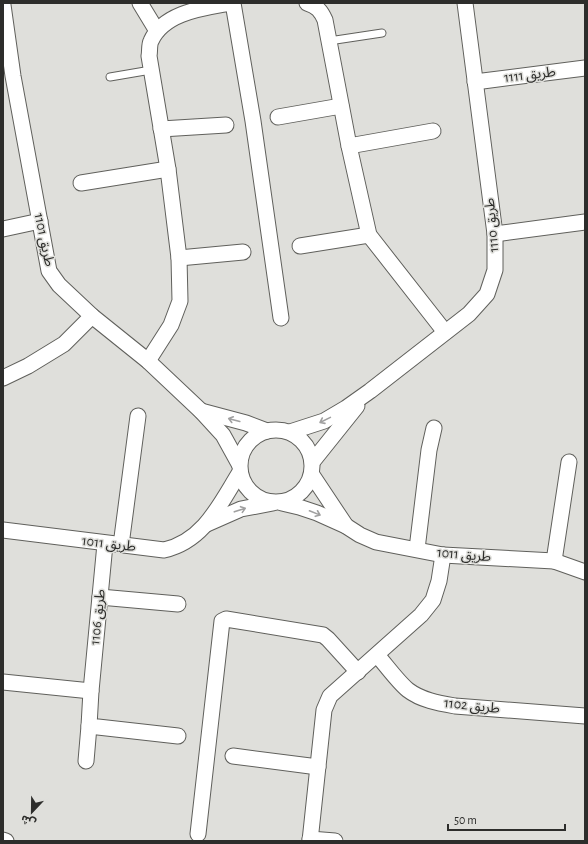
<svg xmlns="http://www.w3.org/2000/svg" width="588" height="844" font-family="'Alegreya Sans','Noto Sans Arabic',sans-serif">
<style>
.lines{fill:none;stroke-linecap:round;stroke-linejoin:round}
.lane-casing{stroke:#60605c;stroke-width:9}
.street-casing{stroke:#60605c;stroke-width:17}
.lane{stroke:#fff;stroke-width:7}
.street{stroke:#fff;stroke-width:15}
.oneway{stroke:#a0a0a0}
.labels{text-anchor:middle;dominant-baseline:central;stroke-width:3;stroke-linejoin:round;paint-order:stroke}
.street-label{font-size:14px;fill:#2d2d2b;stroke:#dfdfdb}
</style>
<rect width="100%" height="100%" fill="#dfdfdb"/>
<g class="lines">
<defs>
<g id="lane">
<path d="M 329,41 L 382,33"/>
<path d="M 110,77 L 151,70"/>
</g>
<g id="street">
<path d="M 140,3 L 157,31"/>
<path d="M 233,3 L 253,121 L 281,318"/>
<path d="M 307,3 C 317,6 321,11 325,20 L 349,146 L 369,235 L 445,332"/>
<path d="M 3,5 L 13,76 L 49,271 L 59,285 L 92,316 L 148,361 L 201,411 L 223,435 L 239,464"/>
<path d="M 475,82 L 585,68"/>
<path d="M 278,117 L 341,106"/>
<path d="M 161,129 L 226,125"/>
<path d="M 349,146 L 433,131"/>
<path d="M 81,183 L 168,169"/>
<path d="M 3,229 L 40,221"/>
<path d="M 495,234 L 585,222"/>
<path d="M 300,246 L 369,235"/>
<path d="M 179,258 L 243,252"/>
<path d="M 148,361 L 171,325 L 180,301 L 179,258 L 168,169 L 149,56 C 150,51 149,45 151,41 C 164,12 204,8 231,3"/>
<path d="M 3,378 L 28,366 L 64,344 L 92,316"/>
<path d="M 201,411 L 246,423 L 267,431"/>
<circle cx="276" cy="466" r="36"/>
<path d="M 290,432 L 324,421 L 346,408 L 370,391 L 469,314 L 487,294 L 495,270 L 495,234 L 465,3"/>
<path d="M 313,461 L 357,406"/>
<path d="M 312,475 L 346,526"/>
<path d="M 282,503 L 299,507 L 317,513 L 346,526 L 360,535 L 376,542 L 443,555 L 554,561 L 585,572"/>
<path d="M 207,524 L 241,509 L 273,503"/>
<path d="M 3,530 L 164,550 C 204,541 220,504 240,472"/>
<path d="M 105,544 L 91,691 L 89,726 L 178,736"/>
<path d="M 121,545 L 138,416"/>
<path d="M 417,549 L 429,450 L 434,428"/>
<path d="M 554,561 L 569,462"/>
<path d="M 100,597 L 178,604"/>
<path d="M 377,655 C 386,665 398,682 408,690 C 421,700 438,703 455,706 L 585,716"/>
<path d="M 3,682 L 91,691"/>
<path d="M 233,756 L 318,767"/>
<path d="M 86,761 L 89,726"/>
<path d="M 198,834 L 222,621 L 226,619 L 323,635 L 328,639 L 358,672"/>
<path d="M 310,839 L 335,841"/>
<path d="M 3,840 L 6,841"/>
<path d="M 310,841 L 324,710 L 330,696 L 421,615 L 433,600 L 439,581 L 443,555"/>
</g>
</defs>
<!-- lane casing -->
<use href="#lane" class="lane-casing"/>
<!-- street casing -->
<use href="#street" class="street-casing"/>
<!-- lane -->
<use href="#lane" class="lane"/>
<!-- street -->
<use href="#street" class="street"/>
</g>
<!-- one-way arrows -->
<defs><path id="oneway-shaft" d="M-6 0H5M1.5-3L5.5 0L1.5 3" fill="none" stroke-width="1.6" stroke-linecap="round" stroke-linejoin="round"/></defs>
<g class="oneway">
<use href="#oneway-shaft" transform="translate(234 420) rotate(-165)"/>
<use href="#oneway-shaft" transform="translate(325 420) rotate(154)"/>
<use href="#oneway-shaft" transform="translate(240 510) rotate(-18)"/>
<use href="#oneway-shaft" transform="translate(315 513) rotate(22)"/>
</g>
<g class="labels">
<!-- street labels -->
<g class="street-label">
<text transform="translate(530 75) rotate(-7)">طريق 1111</text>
<text transform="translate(492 225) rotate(-95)">طريق 1110</text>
<text transform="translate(44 240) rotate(78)">طريق 1101</text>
<text transform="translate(109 544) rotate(7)">طريق 1011</text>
<text transform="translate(464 555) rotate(5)">طريق 1011</text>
<text transform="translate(98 617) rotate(-84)">طريق 1106</text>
<text transform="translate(472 706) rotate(6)">طريق 1102</text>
</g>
</g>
<!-- border -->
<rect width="588" height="844" fill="none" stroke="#2d2d2b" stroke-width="8"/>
<!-- north arrow -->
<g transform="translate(32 812) rotate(202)" stroke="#dfdfdb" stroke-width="3" paint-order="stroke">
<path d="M0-3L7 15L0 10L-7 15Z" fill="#2d2d2b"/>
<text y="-6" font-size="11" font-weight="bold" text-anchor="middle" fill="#2d2d2b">ش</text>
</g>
<!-- scale -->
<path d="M448 824v6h117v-6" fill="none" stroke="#2d2d2b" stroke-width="2"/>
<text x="454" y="824" font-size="12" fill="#2d2d2b" stroke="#dfdfdb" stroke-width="3" paint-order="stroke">50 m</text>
</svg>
